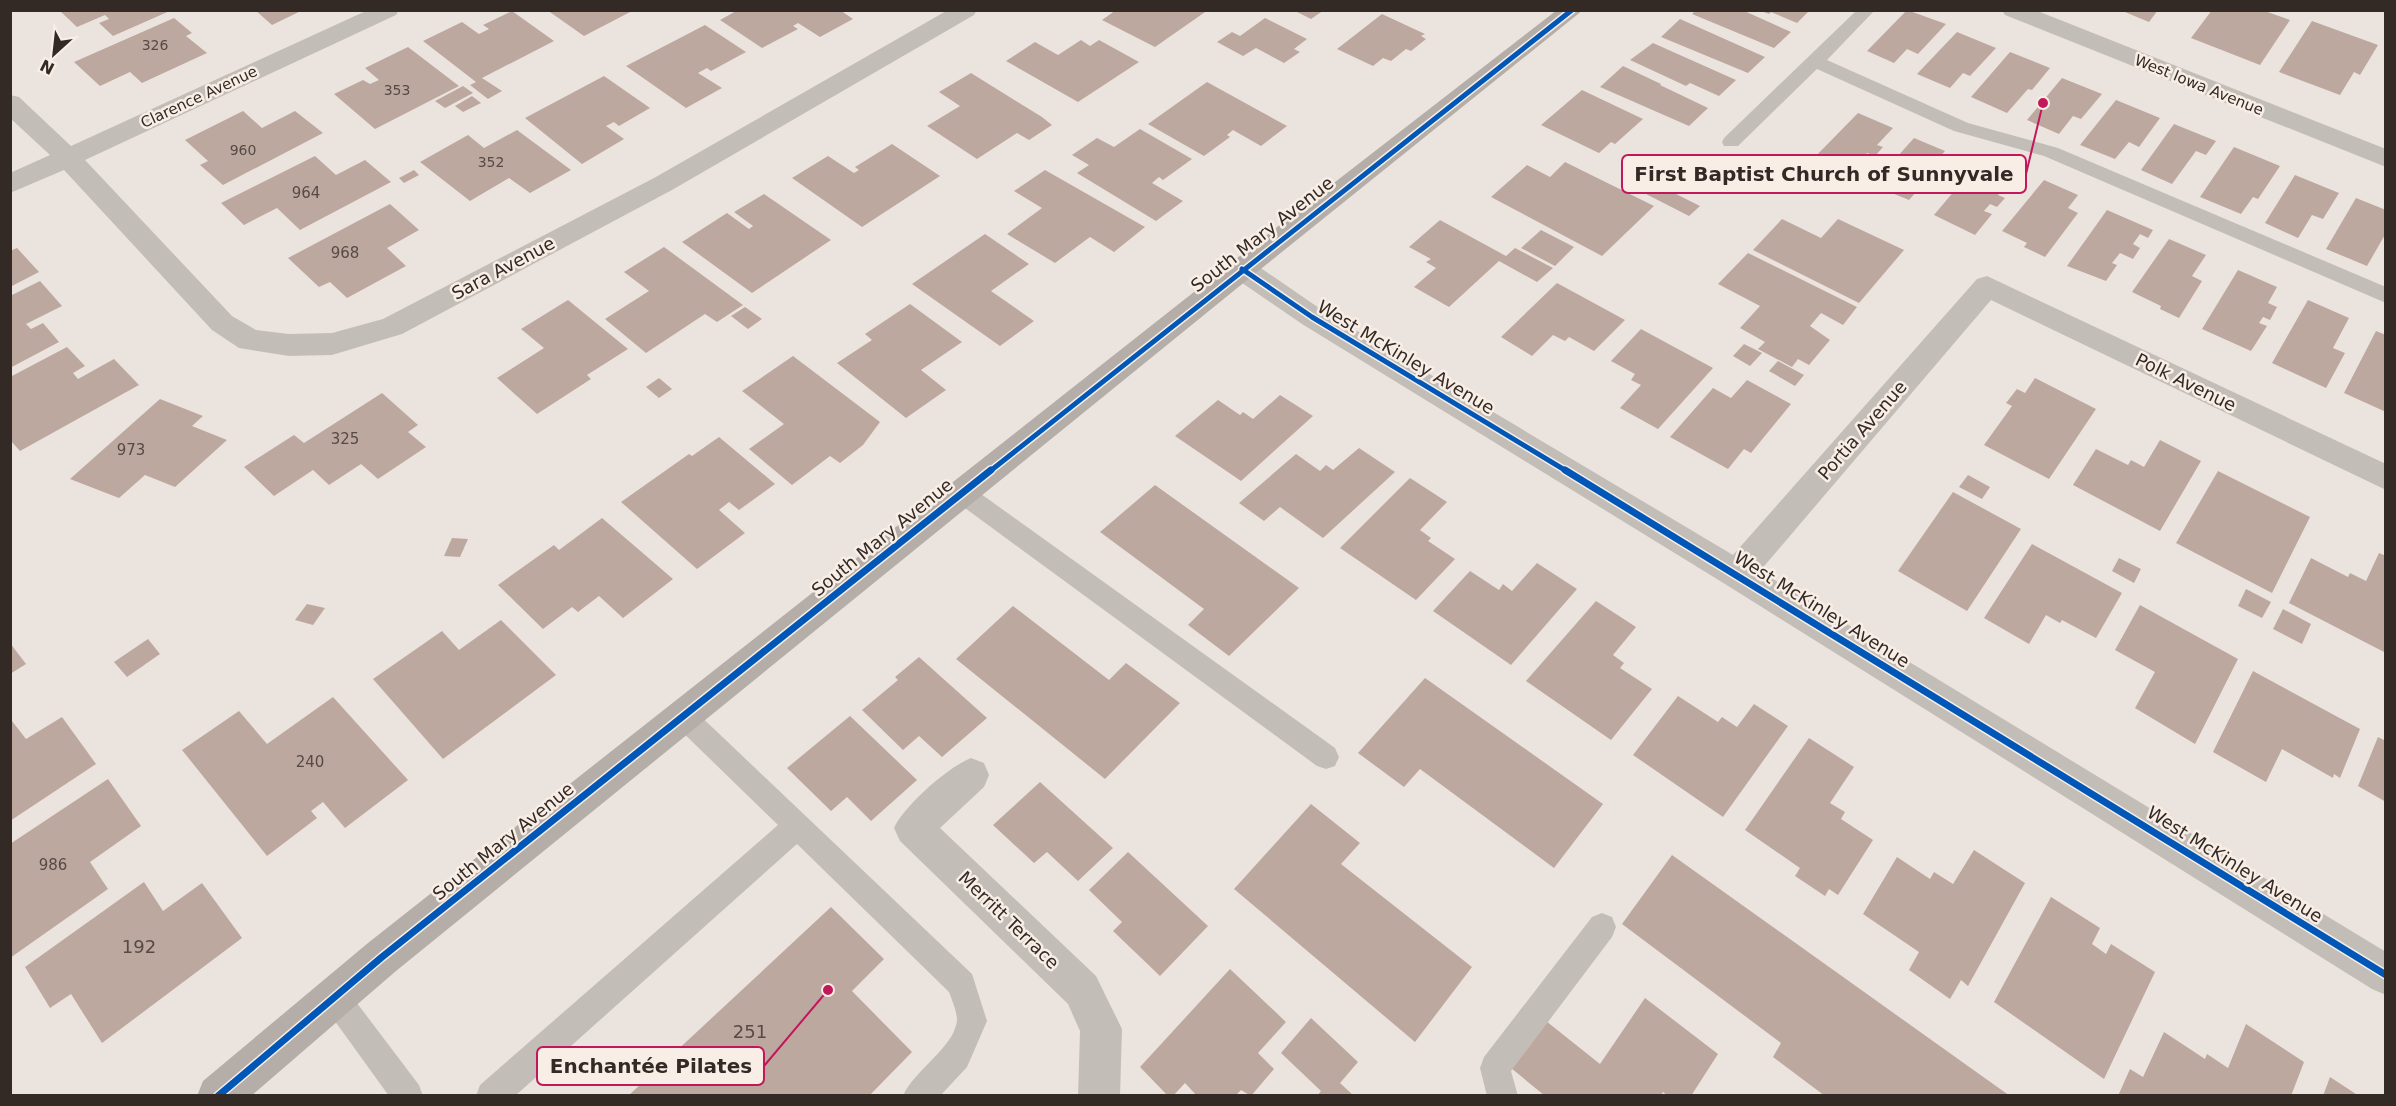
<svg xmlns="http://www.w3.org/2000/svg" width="2396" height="1106" font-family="'DejaVu Sans',sans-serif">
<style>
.building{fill:#bda8a0}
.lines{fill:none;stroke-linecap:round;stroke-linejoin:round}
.service{fill:#c3bdb8;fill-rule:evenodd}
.minor{fill:#c3bdb8;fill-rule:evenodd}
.tertiary{fill:#c3bdb8;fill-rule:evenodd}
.secondary{fill:#b4ada8;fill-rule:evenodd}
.cycleway-far1-casing{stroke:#f8eee5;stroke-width:8}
.cycleway-casing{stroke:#f8eee5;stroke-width:10}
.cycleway-far1{stroke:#0057b8;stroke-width:5}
.cycleway{stroke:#0057b8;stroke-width:7}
.labels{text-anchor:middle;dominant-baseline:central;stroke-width:5;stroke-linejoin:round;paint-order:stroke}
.far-number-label{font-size:14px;fill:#564a44}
.far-street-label{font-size:15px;fill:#332a26;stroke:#f8eee5}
.number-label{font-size:15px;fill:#564a44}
.street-label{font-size:18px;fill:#332a26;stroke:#f8eee5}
.near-number-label{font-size:18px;fill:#564a44}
.leader{fill:none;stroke:#c2185b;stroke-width:2}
.callout-dot{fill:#c2185b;stroke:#f8eee5;stroke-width:2}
.callout{fill:#f8eee5;stroke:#c2185b;stroke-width:2}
.callout-label{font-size:20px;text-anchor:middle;font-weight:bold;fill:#332a26}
</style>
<rect width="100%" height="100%" fill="#ebe4de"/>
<!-- building -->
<g class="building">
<path d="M 65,10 L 172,10 L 113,36 L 99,23 L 109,19 L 105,15 L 77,27 L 61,12 Z"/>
<path d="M 255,10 L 303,10 L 272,25 Z"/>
<path d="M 547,10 L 634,10 L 584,36 Z"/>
<path d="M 738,10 L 840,10 L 853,19 L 820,37 L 798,23 L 793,26 L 798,29 L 762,48 L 720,20 Z"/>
<path d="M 1116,10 L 1208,10 L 1155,47 L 1102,20 Z"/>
<path d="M 1293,10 L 1324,10 L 1311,19 Z"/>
<path d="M 1696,10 L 1742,10 L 1791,32 L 1774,48 L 1692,14 Z"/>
<path d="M 1769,10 L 1810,10 L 1797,23 L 1771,12 L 1769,14 L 1761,11 Z"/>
<path d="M 1907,10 L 1946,24 L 1918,54 L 1907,49 L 1894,63 L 1867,51 Z"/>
<path d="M 2120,10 L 2158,10 L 2149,22 Z"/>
<path d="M 2212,10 L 2262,10 L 2290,20 L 2260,65 L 2191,38 Z"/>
<path d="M 512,11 L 554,41 L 482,78 L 502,91 L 488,99 L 470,85 L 476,82 L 423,41 L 462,22 L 479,34 L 489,29 L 483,25 Z"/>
<path d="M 1382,14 L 1425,34 L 1421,36 L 1426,39 L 1411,51 L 1406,49 L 1391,61 L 1383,58 L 1373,66 L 1337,49 Z"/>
<path d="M 174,18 L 192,33 L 186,36 L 207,53 L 142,83 L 130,72 L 100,86 L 74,62 Z"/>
<path d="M 1265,18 L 1307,39 L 1294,49 L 1300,52 L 1284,63 L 1256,48 L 1243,56 L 1217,42 L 1232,32 L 1240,36 Z"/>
<path d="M 1680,19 L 1765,57 L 1748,73 L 1661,37 Z"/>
<path d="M 2312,21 L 2378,45 L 2360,75 L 2354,72 L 2340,95 L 2279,72 Z"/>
<path d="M 705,25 L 746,52 L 711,71 L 707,68 L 698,73 L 722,88 L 686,108 L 626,66 Z"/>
<path d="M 1957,32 L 1996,48 L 1970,76 L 1963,73 L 1950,88 L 1917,74 Z"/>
<path d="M 1081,40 L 1090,46 L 1099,40 L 1139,62 L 1078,102 L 1006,61 L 1035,42 L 1058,55 Z"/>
<path d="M 1653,43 L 1736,80 L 1719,96 L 1690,83 L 1686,86 L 1630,60 Z"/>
<path d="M 408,47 L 459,86 L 375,129 L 334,94 L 363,80 L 370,84 L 379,80 L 365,68 Z"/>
<path d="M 2010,52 L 2050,68 L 2032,90 L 2028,89 L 2007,113 L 1971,97 Z"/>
<path d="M 1623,66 L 1661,84 L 1660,85 L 1708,108 L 1689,126 L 1600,87 Z"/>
<path d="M 971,73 L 1042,117 L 1052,125 L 1029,140 L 1017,133 L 977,159 L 927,126 L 960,106 L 939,92 Z"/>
<path d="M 604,76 L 650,108 L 619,126 L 614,122 L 606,126 L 624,139 L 582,164 L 525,118 Z"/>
<path d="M 2062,78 L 2102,94 L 2081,119 L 2073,116 L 2059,134 L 2027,120 Z"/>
<path d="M 1207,82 L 1287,126 L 1261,146 L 1233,130 L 1227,135 L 1230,137 L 1204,156 L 1148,124 Z"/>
<path d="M 463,86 L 473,93 L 445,108 L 435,101 Z"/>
<path d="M 1582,90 L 1643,119 L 1615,144 L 1611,142 L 1599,153 L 1541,125 Z"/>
<path d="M 472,96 L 481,103 L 463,112 L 455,106 Z"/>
<path d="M 2116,100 L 2160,118 L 2139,147 L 2129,142 L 2115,159 L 2080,145 Z"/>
<path d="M 243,111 L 262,128 L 295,111 L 323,133 L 223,185 L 200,165 L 208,161 L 185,140 Z"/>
<path d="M 1858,113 L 1893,128 L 1877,145 L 1883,147 L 1875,156 L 1867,153 L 1858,163 L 1866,166 L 1852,182 L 1810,162 Z"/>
<path d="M 2174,124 L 2216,141 L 2206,155 L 2196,151 L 2172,184 L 2141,170 Z"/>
<path d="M 1140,129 L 1192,159 L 1163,180 L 1159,177 L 1152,183 L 1183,201 L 1156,221 L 1077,173 L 1089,165 L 1072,155 L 1097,138 L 1114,147 Z"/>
<path d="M 517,130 L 571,170 L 530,193 L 509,178 L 470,201 L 420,162 L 468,135 L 484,148 Z"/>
<path d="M 1914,138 L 1945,151 L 1929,170 L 1934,172 L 1909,200 L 1872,185 Z"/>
<path d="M 892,144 L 940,176 L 862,227 L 792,178 L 828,156 L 854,173 L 859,170 L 855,167 Z"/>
<path d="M 2234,147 L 2280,166 L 2258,199 L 2253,197 L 2241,214 L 2200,197 Z"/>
<path d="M 315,156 L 336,175 L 365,160 L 391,182 L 300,230 L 277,208 L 244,225 L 221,203 Z"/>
<path d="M 1565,162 L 1654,206 L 1602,256 L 1491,197 L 1527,165 L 1550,177 Z"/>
<path d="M 1977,164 L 2011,179 L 1998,195 L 2005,198 L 1997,207 L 1990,204 L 1984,211 L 1992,214 L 1975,235 L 1934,215 Z"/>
<path d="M 414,170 L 419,175 L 404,183 L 399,178 Z"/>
<path d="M 1045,170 L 1145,227 L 1114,252 L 1090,237 L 1055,263 L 1007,234 L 1042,208 L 1014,191 Z"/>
<path d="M 2295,175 L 2339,193 L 2323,219 L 2312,215 L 2298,238 L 2265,223 Z"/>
<path d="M 2044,180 L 2078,195 L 2068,208 L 2078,213 L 2045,257 L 2024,247 L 2027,243 L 2002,231 Z"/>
<path d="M 1654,183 L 1700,206 L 1689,216 L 1644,193 Z"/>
<path d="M 764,194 L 831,240 L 752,293 L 682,242 L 727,213 L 749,229 L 753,226 L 734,212 Z"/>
<path d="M 2356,198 L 2386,210 L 2386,233 L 2367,266 L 2326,249 Z"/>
<path d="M 390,204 L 419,230 L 387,248 L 406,266 L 347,298 L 330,282 L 319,287 L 288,258 Z"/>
<path d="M 2107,210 L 2153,230 L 2148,238 L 2140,234 L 2133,244 L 2140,248 L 2133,259 L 2120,253 L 2112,263 L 2117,265 L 2106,281 L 2067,266 Z"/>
<path d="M 1782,219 L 1821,238 L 1838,219 L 1904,250 L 1859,303 L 1753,250 Z"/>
<path d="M 1440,220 L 1506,256 L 1515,248 L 1553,268 L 1537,282 L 1499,261 L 1449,307 L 1414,287 L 1436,268 L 1426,262 L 1431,259 L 1409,247 Z"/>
<path d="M 1541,230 L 1574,247 L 1555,266 L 1521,248 Z"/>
<path d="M 985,234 L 1029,264 L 991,291 L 1034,321 L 1000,346 L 912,284 Z"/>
<path d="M 2169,239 L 2206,255 L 2192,276 L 2202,281 L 2179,318 L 2160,309 L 2161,306 L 2132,292 Z"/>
<path d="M 664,247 L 743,305 L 717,322 L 705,314 L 646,353 L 605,319 L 649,291 L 624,272 Z"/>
<path d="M 17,248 L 39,272 L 10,287 L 10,251 Z"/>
<path d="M 1748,253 L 1857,307 L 1843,325 L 1821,313 L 1810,326 L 1830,340 L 1809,365 L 1798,359 L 1792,367 L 1758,349 L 1765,342 L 1740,328 L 1760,306 L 1718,284 Z"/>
<path d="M 2238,270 L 2277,287 L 2268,303 L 2277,307 L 2270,320 L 2263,317 L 2259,323 L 2267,326 L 2251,351 L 2202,329 Z"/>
<path d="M 40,281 L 62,306 L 26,324 L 31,329 L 43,323 L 59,342 L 10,368 L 10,296 Z"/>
<path d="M 1557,283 L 1625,320 L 1594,351 L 1569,337 L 1565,341 L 1553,335 L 1532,356 L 1501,337 Z"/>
<path d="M 568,300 L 628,349 L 587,375 L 591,379 L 537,414 L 497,378 L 544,348 L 521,329 Z"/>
<path d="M 2308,300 L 2349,318 L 2333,348 L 2345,353 L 2326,388 L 2272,363 Z"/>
<path d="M 910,304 L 962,342 L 921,370 L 946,390 L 906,418 L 837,363 L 872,340 L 865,334 Z"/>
<path d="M 745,307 L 762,319 L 748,329 L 731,316 Z"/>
<path d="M 1641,329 L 1713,368 L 1658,429 L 1620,408 L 1641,385 L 1631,380 L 1635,374 L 1611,361 Z"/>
<path d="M 2376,331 L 2386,335 L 2386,412 L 2344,393 Z"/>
<path d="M 1744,344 L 1762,353 L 1750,366 L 1733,356 Z"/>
<path d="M 67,347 L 85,366 L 73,373 L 78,379 L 114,359 L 139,385 L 20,451 L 10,440 L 10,377 Z"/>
<path d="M 793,356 L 880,422 L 863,445 L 840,463 L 830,456 L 792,485 L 749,449 L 784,424 L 742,391 Z"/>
<path d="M 1778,361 L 1804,375 L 1795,386 L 1769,371 Z"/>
<path d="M 659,378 L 672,389 L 659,398 L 646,387 Z"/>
<path d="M 2035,378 L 2096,409 L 2049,479 L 1984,445 L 2012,406 L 2006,403 L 2017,389 L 2025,393 Z"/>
<path d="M 1747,380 L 1791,404 L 1751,453 L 1744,449 L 1728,469 L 1670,437 L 1713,388 L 1731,398 Z"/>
<path d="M 382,393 L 418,425 L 408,432 L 426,447 L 378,479 L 361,464 L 329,485 L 313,470 L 274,496 L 244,467 L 294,435 L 304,443 Z"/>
<path d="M 1280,395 L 1313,416 L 1241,481 L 1175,436 L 1218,400 L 1240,415 L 1243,412 L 1253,419 Z"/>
<path d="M 160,399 L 203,416 L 192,426 L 227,440 L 175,487 L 145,475 L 119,498 L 70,479 Z"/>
<path d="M 719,437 L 775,484 L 739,510 L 729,502 L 719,510 L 745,533 L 697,569 L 621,502 L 689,454 L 692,456 Z"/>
<path d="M 2160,440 L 2201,461 L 2160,531 L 2073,485 L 2096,449 L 2128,465 L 2131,460 L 2144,467 Z"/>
<path d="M 1359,448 L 1395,472 L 1323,538 L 1280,507 L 1264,521 L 1239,503 L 1296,454 L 1320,471 L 1326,465 L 1333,470 Z"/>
<path d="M 2218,471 L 2310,517 L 2272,593 L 2176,543 Z"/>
<path d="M 1968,475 L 1990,487 L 1982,499 L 1959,487 Z"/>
<path d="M 1410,478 L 1447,502 L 1420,530 L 1431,538 L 1428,541 L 1455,559 L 1416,600 L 1340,548 Z"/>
<path d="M 1155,485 L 1299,588 L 1229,656 L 1188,625 L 1204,609 L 1100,532 Z"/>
<path d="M 1953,492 L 2021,529 L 1967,611 L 1898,571 Z"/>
<path d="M 602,518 L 673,579 L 623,618 L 599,596 L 578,612 L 572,607 L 543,629 L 498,585 L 554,545 L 559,550 Z"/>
<path d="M 452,538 L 468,539 L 460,557 L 444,556 Z"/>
<path d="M 2032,544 L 2122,593 L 2096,638 L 2062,620 L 2060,623 L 2046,615 L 2029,644 L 1984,618 Z"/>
<path d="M 2379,553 L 2386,556 L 2386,653 L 2289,603 L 2311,558 L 2348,577 L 2350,573 L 2366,581 Z"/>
<path d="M 2119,558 L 2141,569 L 2134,583 L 2112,571 Z"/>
<path d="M 1537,563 L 1577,589 L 1511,665 L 1433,611 L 1470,571 L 1499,590 L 1503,584 L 1512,591 Z"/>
<path d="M 2246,589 L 2271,602 L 2262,618 L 2238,606 Z"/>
<path d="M 1596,601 L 1636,627 L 1613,655 L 1624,663 L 1620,668 L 1652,689 L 1611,740 L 1526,681 Z"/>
<path d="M 307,604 L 325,608 L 313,625 L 295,620 Z"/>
<path d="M 2140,605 L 2238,659 L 2195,744 L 2135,708 L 2155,672 L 2115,650 Z"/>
<path d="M 1013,606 L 1109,680 L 1126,663 L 1180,703 L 1105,779 L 956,659 Z"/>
<path d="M 2283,609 L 2311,624 L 2302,644 L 2273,629 Z"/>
<path d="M 501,620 L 556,675 L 443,759 L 373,679 L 442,631 L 459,650 Z"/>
<path d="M 148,639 L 160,654 L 127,677 L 114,662 Z"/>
<path d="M 10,643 L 26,664 L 10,674 Z"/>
<path d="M 919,657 L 987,718 L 942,757 L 919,736 L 903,750 L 862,710 L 898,680 L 895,677 Z"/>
<path d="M 2253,671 L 2360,729 L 2340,778 L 2334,774 L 2333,778 L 2282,749 L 2266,782 L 2213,752 Z"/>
<path d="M 1425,678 L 1603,804 L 1554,868 L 1420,769 L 1404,787 L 1358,753 Z"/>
<path d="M 1678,696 L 1718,722 L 1722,717 L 1737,727 L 1754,704 L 1788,726 L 1723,817 L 1633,755 Z"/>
<path d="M 333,697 L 408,780 L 345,828 L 323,802 L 311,811 L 317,818 L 267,856 L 182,750 L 239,711 L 267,744 Z"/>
<path d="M 850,716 L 917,780 L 871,821 L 847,797 L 831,811 L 787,768 Z"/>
<path d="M 62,717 L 96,764 L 10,821 L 10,722 L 12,721 L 26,739 Z"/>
<path d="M 2378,737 L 2386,741 L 2386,802 L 2358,786 Z"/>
<path d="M 1809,738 L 1854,767 L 1830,803 L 1845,812 L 1841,819 L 1873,840 L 1838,895 L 1829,889 L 1825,896 L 1795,876 L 1800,868 L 1745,830 Z"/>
<path d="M 108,779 L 141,826 L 90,862 L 108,889 L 10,958 L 10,844 Z"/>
<path d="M 1040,782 L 1113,848 L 1078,881 L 1047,852 L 1034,863 L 993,825 Z"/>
<path d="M 1311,804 L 1360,843 L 1341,864 L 1472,967 L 1415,1042 L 1234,889 Z"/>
<path d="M 1974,850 L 2025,883 L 1968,986 L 1961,980 L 1950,999 L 1909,970 L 1919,952 L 1863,914 L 1897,857 L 1930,879 L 1934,872 L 1953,884 Z"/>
<path d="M 1128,852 L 1208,926 L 1160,976 L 1113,931 L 1122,922 L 1089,890 Z"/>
<path d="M 1672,855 L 2010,1096 L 1825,1096 L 1773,1057 L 1781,1043 L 1622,924 Z"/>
<path d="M 144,882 L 163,911 L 202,883 L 242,938 L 102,1043 L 71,994 L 50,1008 L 25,967 Z"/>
<path d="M 2051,897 L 2100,928 L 2092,944 L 2106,954 L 2111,944 L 2155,972 L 2104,1079 L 1994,1002 Z"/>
<path d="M 831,907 L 884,959 L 852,991 L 912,1052 L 869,1096 L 628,1096 Z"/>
<path d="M 1230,969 L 1286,1022 L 1258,1053 L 1274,1069 L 1251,1096 L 1241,1090 L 1235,1096 L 1197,1096 L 1185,1083 L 1173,1096 L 1168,1096 L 1140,1067 Z"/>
<path d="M 1645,998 L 1718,1054 L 1691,1096 L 1668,1096 L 1663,1092 L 1660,1096 L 1545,1096 L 1511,1068 L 1546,1021 L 1600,1064 Z"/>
<path d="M 1311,1018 L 1358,1062 L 1340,1083 L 1354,1096 L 1317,1096 L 1321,1091 L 1281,1053 Z"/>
<path d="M 2246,1024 L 2304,1062 L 2291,1096 L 2118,1096 L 2130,1069 L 2143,1077 L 2164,1032 L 2205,1059 L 2207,1054 L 2228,1068 Z"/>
<path d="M 2330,1077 L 2359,1096 L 2323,1096 Z"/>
</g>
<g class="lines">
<!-- service -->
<g class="service">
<path d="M 1857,10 L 1875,10 L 1827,60 L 1968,123 L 2058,148 L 2386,287 L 2386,303 L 2044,156 L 1954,131 L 1817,69 L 1738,146 L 1724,146 L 1722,142 L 1724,138 Z"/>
<path d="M 962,484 L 970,486 L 1335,748 L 1339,757 L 1335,766 L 1326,769 L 1317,766 L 954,500 L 950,493 L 954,486 Z"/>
<path d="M 683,704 L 692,708 L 972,974 L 987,1021 L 967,1067 L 940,1096 L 903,1096 C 913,1071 955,1047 957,1020 C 957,1012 952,1000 949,992 L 797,844 L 515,1096 L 476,1096 L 480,1085 L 778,825 L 674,724 L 670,716 L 674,708 Z"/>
<path d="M 1602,913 L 1612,917 L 1616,927 L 1612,937 L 1511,1071 L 1518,1096 L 1487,1096 L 1480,1068 L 1484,1057 L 1592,917 Z"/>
<path d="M 334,981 L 344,986 L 419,1085 L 423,1096 L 389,1096 L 324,1006 L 319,996 L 324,986 Z"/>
</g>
<!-- minor -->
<g class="minor">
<path d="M 368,10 L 399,10 L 396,15 L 85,160 L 232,316 L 256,330 L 289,334 L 332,333 L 383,319 L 654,178 L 948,10 L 977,10 L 974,15 L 672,190 L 402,334 L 332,355 L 289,356 L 239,348 L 212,330 L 64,170 L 10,193 L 10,173 L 50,155 L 10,118 L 10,95 L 19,97 L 71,146 Z"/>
<path d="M 1242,259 L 1252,262 L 1322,310 L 1733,555 L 1977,279 L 1987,276 L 2386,464 L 2386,490 L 1991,300 L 1760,571 L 2386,952 L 2386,995 L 2372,989 L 1725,584 L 1302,324 L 1232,276 L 1228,269 L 1232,262 Z"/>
<path d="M 971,758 L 984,763 L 989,775 L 984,787 L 940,828 L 1096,976 L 1122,1029 L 1120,1096 L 1078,1096 L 1080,1031 L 1068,1004 L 900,841 L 894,828 C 904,806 948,767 971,758 Z"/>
</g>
<!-- tertiary -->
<path class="tertiary" d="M 2002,10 L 2035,10 L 2386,149 L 2386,167 L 2005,15 Z"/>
<!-- secondary -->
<path class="secondary" d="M 1557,10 L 1583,10 L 1252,276 L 396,971 L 251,1096 L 197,1096 L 203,1081 L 368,943 L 1232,262 Z"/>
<defs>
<g id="cycleway-far1">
<path d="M 1242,269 L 1312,317 L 1568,472"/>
<path d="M 989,472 L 1572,10"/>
</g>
<g id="cycleway">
<path d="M 1565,470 L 2386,975"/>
<path d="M 218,1096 L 382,957 L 991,470"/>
</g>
</defs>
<!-- cycleway-far1 casing -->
<use href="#cycleway-far1" class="cycleway-far1-casing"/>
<!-- cycleway casing -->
<use href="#cycleway" class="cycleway-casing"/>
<!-- cycleway-far1 -->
<use href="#cycleway-far1" class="cycleway-far1"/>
<!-- cycleway -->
<use href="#cycleway" class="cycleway"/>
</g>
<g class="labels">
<!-- far-number labels -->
<g class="far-number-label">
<text x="155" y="45">326</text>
<text x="397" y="90">353</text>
<text x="243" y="150">960</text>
<text x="491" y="162">352</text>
</g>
<!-- far-street labels -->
<g class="far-street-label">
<text transform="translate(2199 85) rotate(22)">West Iowa Avenue</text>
<text transform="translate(199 97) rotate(-25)">Clarence Avenue</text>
</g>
<!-- number labels -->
<g class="number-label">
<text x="306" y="193">964</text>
<text x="345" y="253">968</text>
<text x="345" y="439">325</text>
<text x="131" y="450">973</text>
<text x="310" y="762">240</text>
<text x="53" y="865">986</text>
</g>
<!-- street labels -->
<g class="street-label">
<text transform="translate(1262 234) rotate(-38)">South Mary Avenue</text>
<text transform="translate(503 268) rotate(-28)">Sara Avenue</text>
<text transform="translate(1406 357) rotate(31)">West McKinley Avenue</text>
<text transform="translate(2186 382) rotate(26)">Polk Avenue</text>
<text transform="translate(1862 430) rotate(-49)">Portia Avenue</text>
<text transform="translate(882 537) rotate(-39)">South Mary Avenue</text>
<text transform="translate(1822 609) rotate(32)">West McKinley Avenue</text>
<text transform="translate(503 841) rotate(-39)">South Mary Avenue</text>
<text transform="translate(2235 864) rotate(32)">West McKinley Avenue</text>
<text transform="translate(1009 920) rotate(44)">Merritt Terrace</text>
</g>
<!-- near-number labels -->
<g class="near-number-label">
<text x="139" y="946">192</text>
<text x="750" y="1031">251</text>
</g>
</g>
<!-- callouts -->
<path class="leader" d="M2043 103L2026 174M828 990L764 1066"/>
<g class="callout-dot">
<circle cx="2043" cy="103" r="6"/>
<circle cx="828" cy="990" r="6"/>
</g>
<g class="callout">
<rect x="1622" y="155" width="404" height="38" rx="6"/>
<rect x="537" y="1047" width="227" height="38" rx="6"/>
</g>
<g class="callout-label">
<text x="1824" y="181">First Baptist Church of Sunnyvale</text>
<text x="651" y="1073">Enchantée Pilates</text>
</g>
<!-- border -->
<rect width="2396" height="1106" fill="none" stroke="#332a26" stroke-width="24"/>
<!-- north arrow -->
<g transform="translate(54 54) rotate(207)" stroke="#f8eee5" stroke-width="4.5" paint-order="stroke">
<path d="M0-4.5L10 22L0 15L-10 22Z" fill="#332a26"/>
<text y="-9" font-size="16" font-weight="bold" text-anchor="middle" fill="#332a26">N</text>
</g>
</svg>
